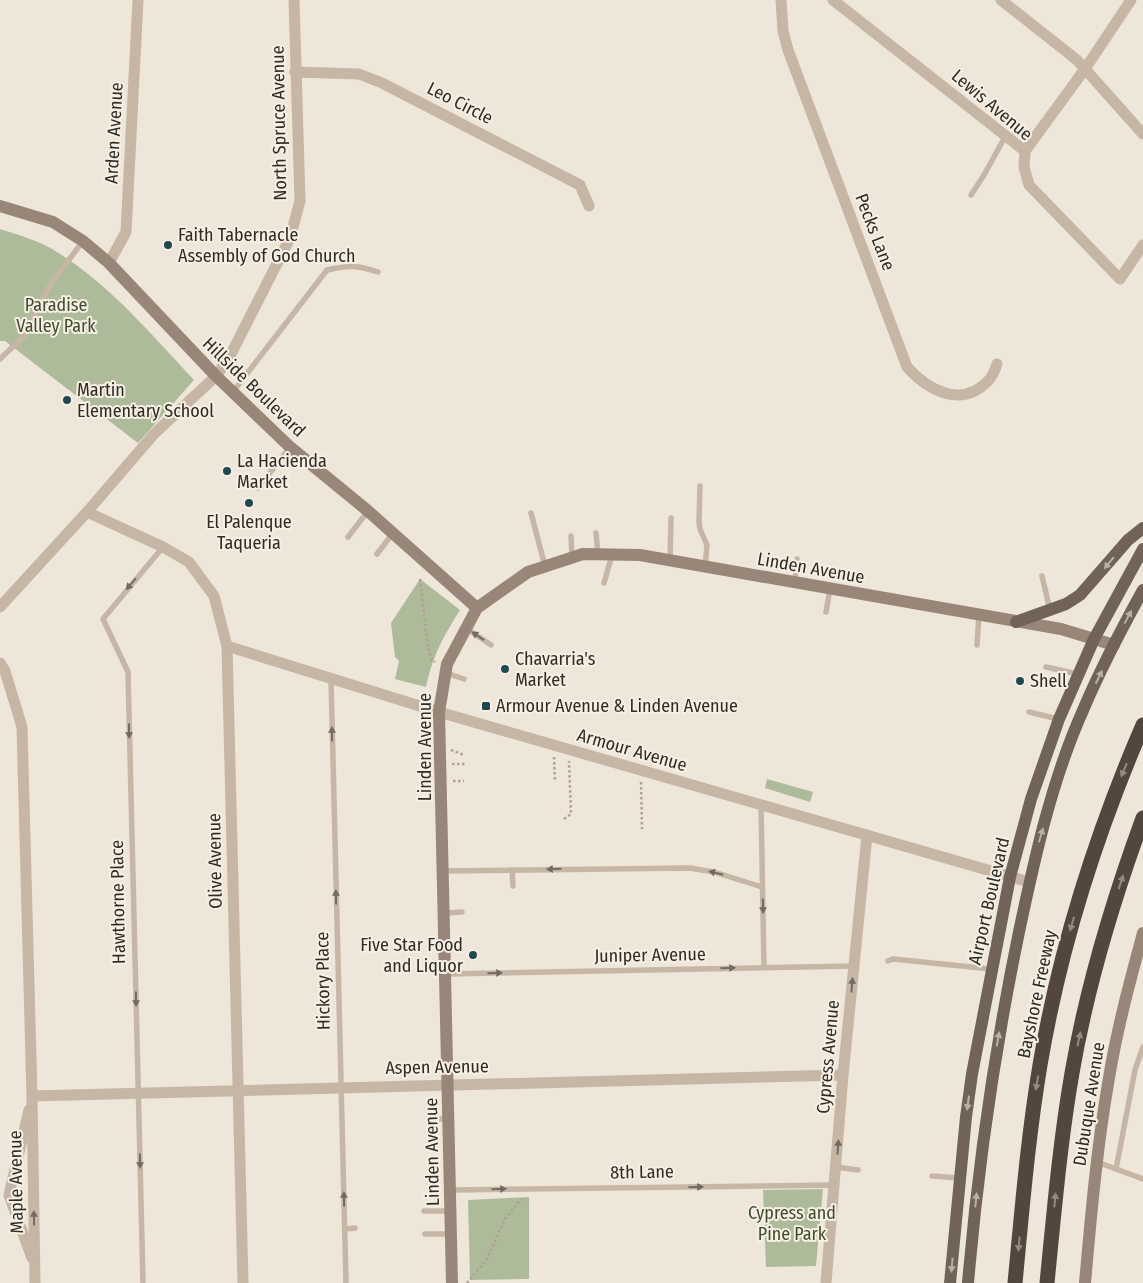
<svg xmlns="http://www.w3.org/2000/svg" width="1143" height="1283" font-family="'Fira Sans Condensed',sans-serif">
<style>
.green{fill:#aebb9a}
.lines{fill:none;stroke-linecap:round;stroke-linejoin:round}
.path{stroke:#b0a190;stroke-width:2.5;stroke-dasharray:2.5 2.5;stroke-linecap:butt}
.lane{stroke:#c5b6a6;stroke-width:5.5}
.street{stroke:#c5b6a6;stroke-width:11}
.secondary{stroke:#988678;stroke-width:12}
.primary{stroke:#726358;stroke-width:12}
.highway{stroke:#52463e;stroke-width:15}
.oneway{fill:#bbb0a5}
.oneway2{fill:#746a60}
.oneway3{fill:#948a80}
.poi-dot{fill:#20484f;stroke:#f6efe4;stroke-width:2}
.labels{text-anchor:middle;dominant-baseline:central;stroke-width:4;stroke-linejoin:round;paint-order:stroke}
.street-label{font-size:18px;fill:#312b26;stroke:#f6efe4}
.poi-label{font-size:18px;fill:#312b26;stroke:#f6efe4;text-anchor:start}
.park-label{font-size:18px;fill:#3f4d2c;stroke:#f6efe4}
</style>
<rect width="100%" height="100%" fill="#eee6d9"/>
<!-- green -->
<g class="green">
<path d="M 0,229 C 19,235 40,241 57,252 C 110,285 151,334 194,380 L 138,443 L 5,341 L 0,341 Z"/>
<path d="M 420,579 L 460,610 C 443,637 433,655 426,687 L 395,679 L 399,661 L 395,657 L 391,623 Z"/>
<path d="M 767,779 L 813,792 L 810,802 L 765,788 Z"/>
<path d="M 823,1189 L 816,1266 L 766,1267 L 763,1190 Z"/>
<path d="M 529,1197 L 529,1279 L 470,1280 L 468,1200 Z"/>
</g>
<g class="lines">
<!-- path -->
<g class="path">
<path d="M 420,579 L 428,647 L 432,661 L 435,662"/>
<path d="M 451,750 L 464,755"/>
<path d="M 554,757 L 555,782"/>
<path d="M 452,764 L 466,764"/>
<path d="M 453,781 L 464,781"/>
<path d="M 641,782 L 642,829"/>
<path d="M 564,819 L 571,814 L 569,761"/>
<path d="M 467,1283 L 487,1259 L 505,1219 L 521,1199"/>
</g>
<!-- lane -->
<g class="lane">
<path d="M 971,195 L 984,175 L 1006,135"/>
<path d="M 0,359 L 25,335 L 50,285 L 83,241"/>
<path d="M 232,393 L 327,270 C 349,265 357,265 378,272"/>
<path d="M 700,486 L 699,522 L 700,529 L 707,545 L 705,567"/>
<path d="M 258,488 L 290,447"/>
<path d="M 531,513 L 545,566"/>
<path d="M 596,533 L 598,555"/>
<path d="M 571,536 L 572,558"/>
<path d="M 348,537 L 368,511"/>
<path d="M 377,554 L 393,533"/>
<path d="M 670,561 L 671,518"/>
<path d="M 1042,576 L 1050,610"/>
<path d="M 795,582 L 797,559"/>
<path d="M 604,583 L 612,555"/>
<path d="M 826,612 L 830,589"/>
<path d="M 466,628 L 491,645"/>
<path d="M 977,645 L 979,615"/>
<path d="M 1046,667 L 1078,674"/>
<path d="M 446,673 L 464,679"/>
<path d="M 331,678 L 346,1283"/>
<path d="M 1029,712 L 1058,719"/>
<path d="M 761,805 L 764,967"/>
<path d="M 512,870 L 513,886"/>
<path d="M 443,871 L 690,868 L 714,872 L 762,887"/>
<path d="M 445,913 L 462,912"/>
<path d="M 888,961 L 893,959 L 991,969"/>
<path d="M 446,974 L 854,966"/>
<path d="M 436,1119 L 448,1119"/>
<path d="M 1097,1162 L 1143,1179"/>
<path d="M 836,1167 L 858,1170"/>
<path d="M 1116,1169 L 1135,1070 L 1143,1047"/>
<path d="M 932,1176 L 960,1178"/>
<path d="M 450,1190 L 835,1185"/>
<path d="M 424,1211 L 451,1211"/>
<path d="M 345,1229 L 355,1228"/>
<path d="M 425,1234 L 450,1234"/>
<path d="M 143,1283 L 128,672 L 103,619 L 163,547"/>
</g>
<!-- street -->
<g class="street">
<path d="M 781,0 L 783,31 L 788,50 L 907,367 C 928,390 961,409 988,381 C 992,377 995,370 997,364"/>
<path d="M 833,0 L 1025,151 L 1024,167 L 1029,185 L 1120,279 L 1143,245"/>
<path d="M 1001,0 L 1077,60 L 1143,134"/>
<path d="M 295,72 L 359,74 L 382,83 L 580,185 L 589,206"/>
<path d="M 1025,151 L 1085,69 L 1131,0"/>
<path d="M 109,263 L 126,232 L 138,0"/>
<path d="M 87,512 L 163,547 L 189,562 L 214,596 L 227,646 L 243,1283"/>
<path d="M 0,607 L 87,512 L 154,434 L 216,376 L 229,358 L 290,238 L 300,201 L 294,0"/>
<path d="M 227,646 L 439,712 L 1029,882"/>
<path d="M 0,663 L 5,671 L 22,727 L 32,1096 L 35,1283"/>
<path d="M 32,1096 L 843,1075"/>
<path d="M 29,1110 L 9,1195 L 32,1258"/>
<path d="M 826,1283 L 843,1075 L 867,835"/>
</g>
<!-- secondary -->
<g class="secondary">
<path d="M 0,206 L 53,222 L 83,241 L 109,263 L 216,376 L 290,447 L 368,511 L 477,608"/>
<path d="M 452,1283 L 439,712 L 447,664 L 477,608 L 528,572 L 583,554 L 640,555 L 1061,629 L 1114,645"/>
<path d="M 1085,1283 C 1091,1215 1097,1146 1109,1078 C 1117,1029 1130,981 1143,933"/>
</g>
<!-- primary -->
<g class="primary">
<path d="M 1016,622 L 1066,604 L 1080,595 L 1128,540 L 1143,528"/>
<path d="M 950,1283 L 966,1117 L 972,1074 L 1010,877 L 1031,799 L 1059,719 L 1094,639 L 1143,549"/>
<path d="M 968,1283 C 978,1165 995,1048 1019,932 C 1035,856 1052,779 1084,708 C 1101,668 1122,628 1143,590"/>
</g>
<!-- highway -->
<g class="highway">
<path d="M 1015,1283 C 1022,1210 1028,1137 1040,1065 C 1060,947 1096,834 1143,725"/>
<path d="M 1047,1283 C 1054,1213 1060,1142 1072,1073 C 1087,986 1113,900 1143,818"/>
</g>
</g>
<!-- one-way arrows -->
<defs><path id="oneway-solid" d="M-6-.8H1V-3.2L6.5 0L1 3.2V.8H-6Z" transform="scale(1.25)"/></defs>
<g class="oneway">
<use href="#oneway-solid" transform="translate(1109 563) rotate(130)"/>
<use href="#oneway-solid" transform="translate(1128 617) rotate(-62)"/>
<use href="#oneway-solid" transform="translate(1099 677) rotate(-64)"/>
<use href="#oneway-solid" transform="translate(1041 835) rotate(-74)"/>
<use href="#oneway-solid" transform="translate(998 1039) rotate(-80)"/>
<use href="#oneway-solid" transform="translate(968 1103) rotate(98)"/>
<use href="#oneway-solid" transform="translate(976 1200) rotate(-84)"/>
<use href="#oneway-solid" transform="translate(952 1265) rotate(95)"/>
</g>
<g class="oneway2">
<use href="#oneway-solid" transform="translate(131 584) rotate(131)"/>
<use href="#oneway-solid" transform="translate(478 636) rotate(-146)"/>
<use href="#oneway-solid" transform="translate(129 731) rotate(89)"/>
<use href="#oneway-solid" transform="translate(332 734) rotate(-91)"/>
<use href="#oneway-solid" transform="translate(554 869) rotate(179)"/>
<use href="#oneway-solid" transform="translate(716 873) rotate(-166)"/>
<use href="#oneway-solid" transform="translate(336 897) rotate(-91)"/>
<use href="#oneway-solid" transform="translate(763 906) rotate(89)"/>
<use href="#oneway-solid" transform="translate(728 968) rotate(-1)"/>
<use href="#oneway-solid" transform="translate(495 973) rotate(-1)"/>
<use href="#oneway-solid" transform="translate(852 985) rotate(-85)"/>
<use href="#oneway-solid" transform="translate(136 999) rotate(89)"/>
<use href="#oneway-solid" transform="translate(838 1147) rotate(-86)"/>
<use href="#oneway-solid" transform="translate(140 1161) rotate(89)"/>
<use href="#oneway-solid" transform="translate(696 1187) rotate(-1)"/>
<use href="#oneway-solid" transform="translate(499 1189) rotate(-1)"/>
<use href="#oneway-solid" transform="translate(344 1199) rotate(-91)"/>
<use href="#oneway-solid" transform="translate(34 1218) rotate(-91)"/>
</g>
<g class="oneway3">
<use href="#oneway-solid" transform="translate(1124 770) rotate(113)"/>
<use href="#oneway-solid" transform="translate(1121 882) rotate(-72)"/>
<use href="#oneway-solid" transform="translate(1072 924) rotate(106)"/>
<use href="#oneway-solid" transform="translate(1079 1039) rotate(-78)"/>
<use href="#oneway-solid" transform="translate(1037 1083) rotate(99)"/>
<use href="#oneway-solid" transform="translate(1055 1200) rotate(-84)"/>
<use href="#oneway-solid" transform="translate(1019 1244) rotate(95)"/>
</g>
<!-- markers -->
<g class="poi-dot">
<circle cx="168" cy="245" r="5"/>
<circle cx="67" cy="400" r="5"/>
<circle cx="227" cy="471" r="5"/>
<circle cx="249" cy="503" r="5"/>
<circle cx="505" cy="669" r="5"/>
<circle cx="1020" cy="681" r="5"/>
<rect x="481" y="701" width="10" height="10" rx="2.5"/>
<circle cx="473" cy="955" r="5"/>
</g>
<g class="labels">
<!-- street labels -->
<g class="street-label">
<text transform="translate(460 103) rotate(27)">Leo Circle</text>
<text transform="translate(992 105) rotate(40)">Lewis Avenue</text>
<text transform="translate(279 123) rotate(-91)">North Spruce Avenue</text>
<text transform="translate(114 133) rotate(-87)">Arden Avenue</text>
<text transform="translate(875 232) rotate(69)">Pecks Lane</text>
<text transform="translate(254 387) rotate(44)">Hillside Boulevard</text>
<text transform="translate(811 568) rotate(10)">Linden Avenue</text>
<text transform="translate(425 747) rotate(-90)">Linden Avenue</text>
<text transform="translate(632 750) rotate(16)">Armour Avenue</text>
<text transform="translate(215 861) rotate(-91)">Olive Avenue</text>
<text transform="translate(989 901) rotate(-77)">Airport Boulevard</text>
<text transform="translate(118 902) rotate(-91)">Hawthorne Place</text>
<text transform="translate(650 955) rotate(-1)">Juniper Avenue</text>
<text transform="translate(323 981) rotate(-91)">Hickory Place</text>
<text transform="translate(1037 994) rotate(-78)">Bayshore Freeway</text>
<text transform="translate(828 1057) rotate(-85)">Cypress Avenue</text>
<text transform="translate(437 1067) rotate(-1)">Aspen Avenue</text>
<text transform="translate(1089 1104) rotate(-81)">Dubuque Avenue</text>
<text transform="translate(432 1152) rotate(-91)">Linden Avenue</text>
<text transform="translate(642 1172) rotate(-1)">8th Lane</text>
<text transform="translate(16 1182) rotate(-91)">Maple Avenue</text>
</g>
<!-- poi labels -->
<g class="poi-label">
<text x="178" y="235">Faith Tabernacle<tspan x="178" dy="21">Assembly of God Church</tspan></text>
<text x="77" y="390">Martin<tspan x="77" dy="21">Elementary School</tspan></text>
<text x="237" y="461">La Hacienda<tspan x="237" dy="21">Market</tspan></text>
<text x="249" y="522" text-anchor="middle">El Palenque<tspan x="249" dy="21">Taqueria</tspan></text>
<text x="515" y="659">Chavarria's<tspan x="515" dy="21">Market</tspan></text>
<text x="1030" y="681">Shell</text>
<text x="496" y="706">Armour Avenue &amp; Linden Avenue</text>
<text x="463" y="945" text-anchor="end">Five Star Food<tspan x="463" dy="21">and Liquor</tspan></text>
</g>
<!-- park labels -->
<g class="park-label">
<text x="56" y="305">Paradise<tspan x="56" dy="21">Valley Park</tspan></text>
<text x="792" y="1213">Cypress and<tspan x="792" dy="21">Pine Park</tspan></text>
</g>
</g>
</svg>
